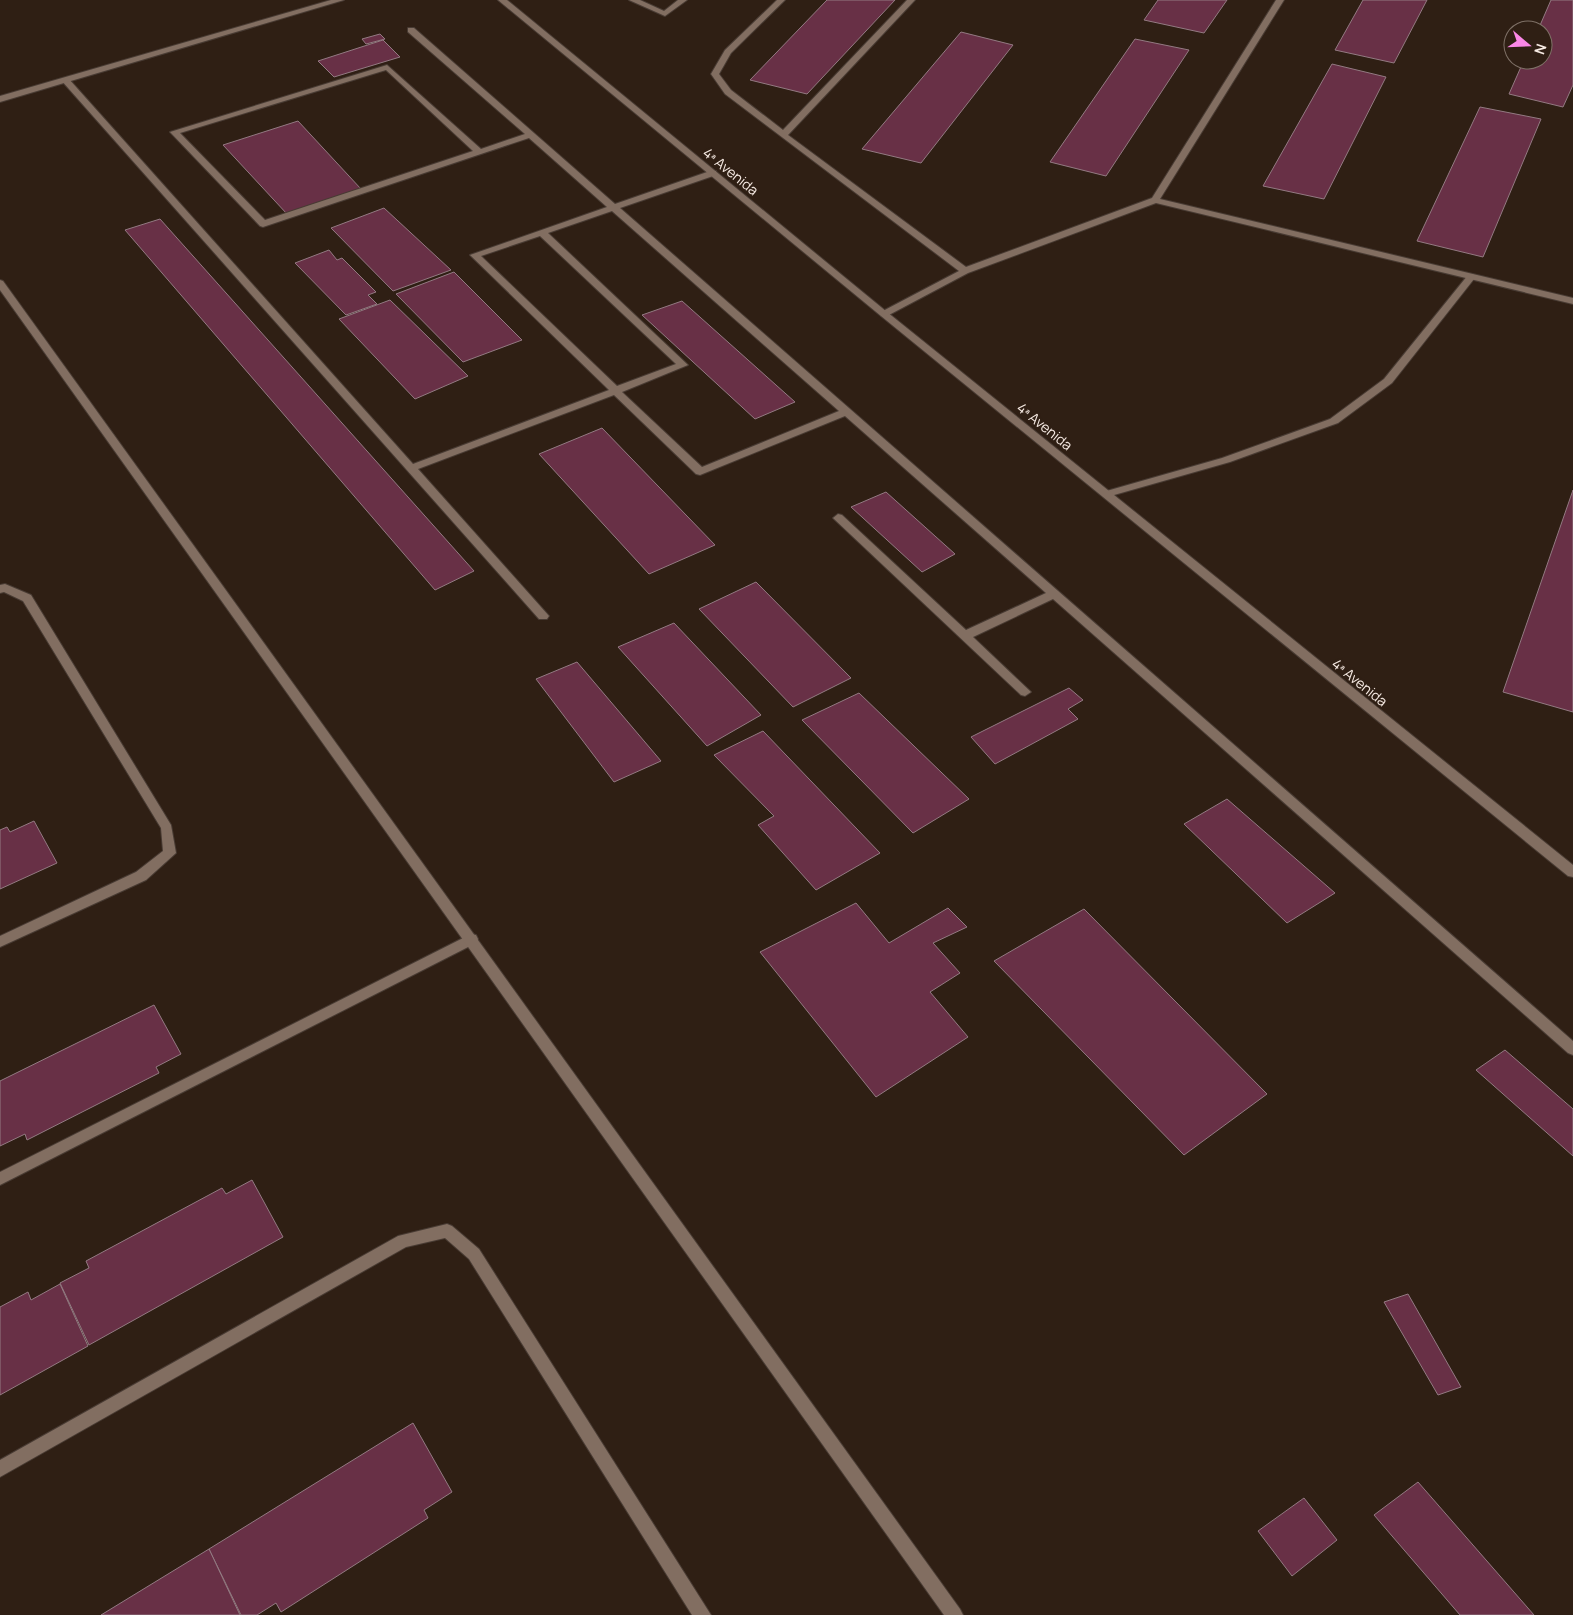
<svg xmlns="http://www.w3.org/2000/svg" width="1573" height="1615" font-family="Manrope,sans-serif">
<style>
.building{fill:#683046;stroke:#937a82}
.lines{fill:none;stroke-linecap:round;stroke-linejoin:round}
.service-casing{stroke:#483b33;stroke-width:2}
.minor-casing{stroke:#483b33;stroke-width:2}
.tertiary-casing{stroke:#483b33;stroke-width:2}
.service{fill:#826e61;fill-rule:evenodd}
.minor{fill:#826e61;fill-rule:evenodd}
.tertiary{fill:#826e61;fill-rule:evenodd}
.labels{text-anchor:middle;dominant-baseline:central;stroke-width:4.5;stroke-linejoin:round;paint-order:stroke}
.street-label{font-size:14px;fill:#f7ebe4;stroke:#2f1f14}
</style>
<rect width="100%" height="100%" fill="#2f1f14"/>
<!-- building -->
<g class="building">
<path d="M 827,0 L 895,0 L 807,94 L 750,80 Z"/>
<path d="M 1158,0 L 1227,0 L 1204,33 L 1144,20 Z"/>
<path d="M 1363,0 L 1427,0 L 1394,63 L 1335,50 Z"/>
<path d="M 1551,0 L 1573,0 L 1573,85 L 1563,107 L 1509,94 L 1524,60 L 1543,60 L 1543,30 L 1538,30 Z"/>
<path d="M 961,32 L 1013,45 L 921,163 L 862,149 Z"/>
<path d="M 380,34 L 385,39 L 366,44 L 362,39 Z"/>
<path d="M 1135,39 L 1189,50 L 1106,176 L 1050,162 Z"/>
<path d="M 383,40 L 400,57 L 334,77 L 318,61 Z"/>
<path d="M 1332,64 L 1386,77 L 1324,199 L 1263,186 Z"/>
<path d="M 1480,107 L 1541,119 L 1483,257 L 1417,241 Z"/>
<path d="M 298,121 L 361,189 L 287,214 L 223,145 Z"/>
<path d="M 384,208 L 451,270 L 393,291 L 331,228 Z"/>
<path d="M 160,219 L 474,571 L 435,590 L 125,230 Z"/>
<path d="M 329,250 L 337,260 L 342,258 L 376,292 L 368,295 L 377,304 L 346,315 L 295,263 Z"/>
<path d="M 454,272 L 522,340 L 463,362 L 396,294 Z"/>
<path d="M 390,300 L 468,376 L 415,399 L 339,319 Z"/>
<path d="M 682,301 L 795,402 L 755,419 L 642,315 Z"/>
<path d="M 602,428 L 715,545 L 649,574 L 539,454 Z"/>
<path d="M 1573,490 L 1573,712 L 1503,692 Z"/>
<path d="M 886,492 L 955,554 L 922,572 L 851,507 Z"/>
<path d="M 756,582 L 851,678 L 793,707 L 699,609 Z"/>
<path d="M 674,623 L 761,715 L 707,746 L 618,647 Z"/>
<path d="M 577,662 L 661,761 L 614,782 L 536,679 Z"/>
<path d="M 1069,688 L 1083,700 L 1068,709 L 1078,719 L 995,764 L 971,737 Z"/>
<path d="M 859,693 L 969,799 L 913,833 L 802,720 Z"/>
<path d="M 763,731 L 880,853 L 816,890 L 758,825 L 774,816 L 714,755 Z"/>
<path d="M 1227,799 L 1335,893 L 1287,923 L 1184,824 Z"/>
<path d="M 34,821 L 57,863 L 0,889 L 0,830 L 7,827 L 10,832 Z"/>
<path d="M 856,903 L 889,943 L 948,908 L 967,927 L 933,943 L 960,973 L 930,992 L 968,1037 L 876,1097 L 760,952 Z"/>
<path d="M 1084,909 L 1267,1094 L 1184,1155 L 994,961 Z"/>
<path d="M 154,1005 L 181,1054 L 156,1067 L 159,1073 L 27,1140 L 25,1134 L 0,1146 L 0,1081 Z"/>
<path d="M 1505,1050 L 1573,1109 L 1573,1156 L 1476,1070 Z"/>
<path d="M 252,1180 L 283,1237 L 89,1345 L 60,1283 L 89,1268 L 86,1261 L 222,1188 L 226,1194 Z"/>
<path d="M 60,1284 L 88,1346 L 0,1395 L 0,1307 L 28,1292 L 31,1300 Z"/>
<path d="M 1408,1294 L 1461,1387 L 1438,1395 L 1384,1302 Z"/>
<path d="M 413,1423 L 452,1492 L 424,1510 L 428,1518 L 281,1612 L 276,1603 L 257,1615 L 241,1615 L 209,1549 Z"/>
<path d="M 1418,1482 L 1534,1615 L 1460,1615 L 1374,1515 Z"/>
<path d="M 1304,1498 L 1337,1540 L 1292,1576 L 1258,1531 Z"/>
<path d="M 209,1549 L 240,1615 L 101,1615 Z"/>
</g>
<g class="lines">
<defs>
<g id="service">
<path d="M 629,0 L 640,0 L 664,11 L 678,0 L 687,0 L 665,16 Z"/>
<path d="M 408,28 L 414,28 L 615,204 L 710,171 L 716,171 L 716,175 L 620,208 L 1573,1041 L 1573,1055 L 1568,1053 L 1053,599 L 973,637 L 1031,692 L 1025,696 L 1021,695 L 833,518 L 838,514 L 842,515 L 966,630 L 1046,593 L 845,416 L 700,475 L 696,474 L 614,395 L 418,469 L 549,616 L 547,619 L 539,619 L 61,80 L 68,78 L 413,464 L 609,390 L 470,255 L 607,207 L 529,138 L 263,227 L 260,226 L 170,132 L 387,65 L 481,149 L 525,134 L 408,32 ZM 386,70 L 473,151 L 265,220 L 180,133 ZM 612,211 L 839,411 L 702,467 L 622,392 L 688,365 L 548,233 ZM 540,236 L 676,364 L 617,386 L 481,256 Z"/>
<path d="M 1471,274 L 1474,275 L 1474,279 L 1392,383 L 1338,423 L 1230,462 L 1107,497 L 1102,494 L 1103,492 L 1222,458 L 1330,419 L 1384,379 L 1468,275 Z"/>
</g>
<g id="minor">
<path d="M 777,0 L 785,0 L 731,53 L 719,74 L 731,90 L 783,130 L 907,0 L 915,0 L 788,135 L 966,267 L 1152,198 L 1276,0 L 1284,0 L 1160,199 L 1573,298 L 1573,304 L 1156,203 L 968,273 L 887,316 L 881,316 L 881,312 L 959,271 L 725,94 L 711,74 L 725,50 Z"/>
<path d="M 5,584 L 31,595 L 171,825 L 176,853 L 146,880 L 0,947 L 0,936 L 136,872 L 163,851 L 161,828 L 23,601 L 4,592 L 0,593 L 0,585 Z"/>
<path d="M 471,934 L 476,935 L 478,939 L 476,943 L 0,1185 L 0,1172 Z"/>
<path d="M 447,1224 L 452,1226 L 479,1249 L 711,1615 L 692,1615 L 469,1259 L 445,1238 L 406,1247 L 0,1477 L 0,1460 L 398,1236 Z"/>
</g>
<g id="tertiary">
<path d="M 331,0 L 344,0 L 0,102 L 0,96 Z"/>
<path d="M 498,0 L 507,0 L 887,312 L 1573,865 L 1573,877 L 1568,876 L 881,316 Z"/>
<path d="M 0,280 L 3,281 L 960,1609 L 963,1615 L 944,1615 L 0,290 Z"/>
</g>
</defs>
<!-- service casing -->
<use href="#service" class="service-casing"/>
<!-- minor casing -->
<use href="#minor" class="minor-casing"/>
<!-- tertiary casing -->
<use href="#tertiary" class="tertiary-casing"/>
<!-- service -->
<use href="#service" class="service"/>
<!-- minor -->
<use href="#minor" class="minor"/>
<!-- tertiary -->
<use href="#tertiary" class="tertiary"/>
</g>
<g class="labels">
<!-- street labels -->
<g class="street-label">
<text transform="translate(731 171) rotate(39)">4ª Avenida</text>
<text transform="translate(1045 426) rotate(39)">4ª Avenida</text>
<text transform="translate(1360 682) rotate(39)">4ª Avenida</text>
</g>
</g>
<!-- north arrow -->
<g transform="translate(1528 45) rotate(109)"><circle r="24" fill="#2f1f14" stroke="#7f7167"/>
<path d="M0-4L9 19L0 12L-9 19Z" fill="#fa87e6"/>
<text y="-8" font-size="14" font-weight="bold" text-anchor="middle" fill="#f7ebe4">N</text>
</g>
</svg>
